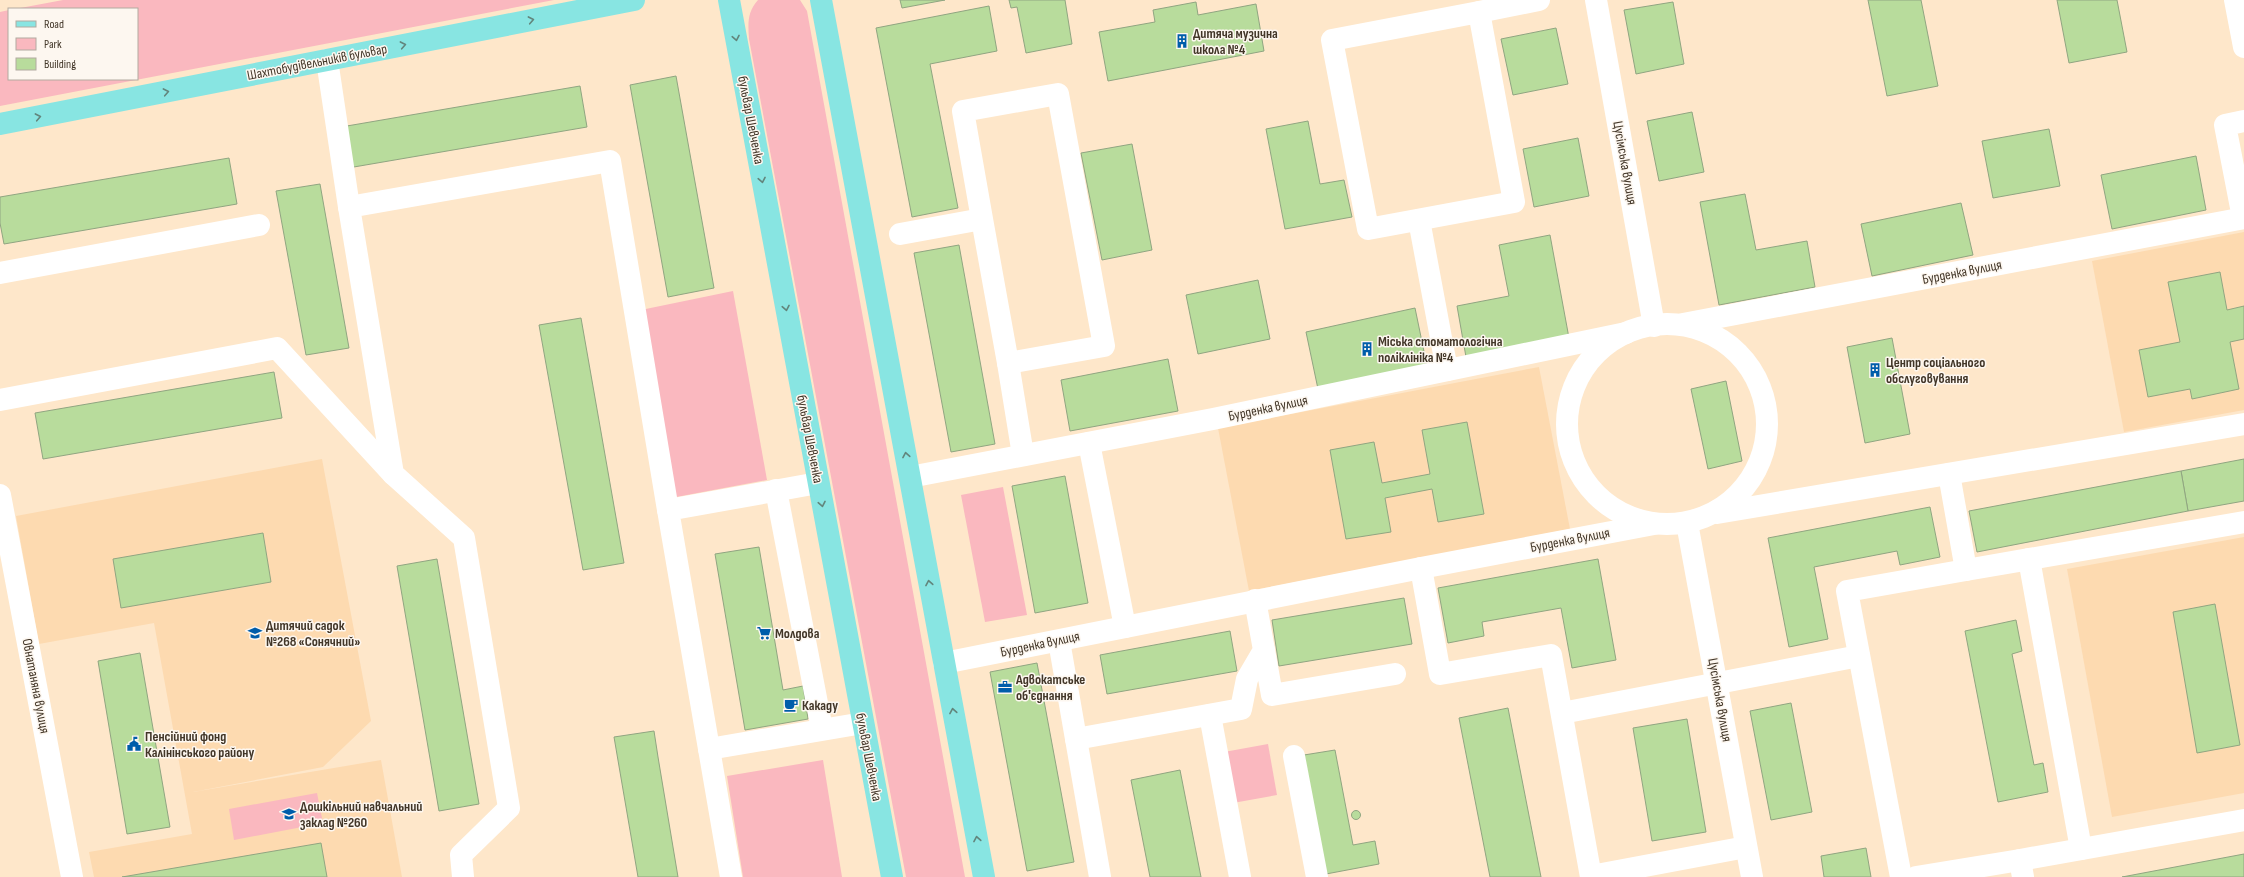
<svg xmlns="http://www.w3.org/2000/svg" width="2244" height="877" font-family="'Sofia Sans Condensed',sans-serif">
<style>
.built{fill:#fddab0}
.green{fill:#fab8bf}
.building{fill:#b8dc9c;stroke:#90a581}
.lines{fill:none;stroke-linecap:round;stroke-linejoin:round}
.minor{stroke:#fff;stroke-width:22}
.major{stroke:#88e5e2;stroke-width:22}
.oneway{stroke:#62857c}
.labels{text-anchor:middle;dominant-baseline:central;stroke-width:3;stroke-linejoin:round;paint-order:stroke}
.poi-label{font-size:14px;font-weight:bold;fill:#423628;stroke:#fdf7f0;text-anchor:start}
.street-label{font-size:14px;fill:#423628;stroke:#fdf7f0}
</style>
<rect width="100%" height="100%" fill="#fee7ca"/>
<!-- built -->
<g class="built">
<path d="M 2244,232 L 2244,410 L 2124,432 L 2092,261 Z"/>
<path d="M 1539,367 L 1570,529 L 1249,591 L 1218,428 Z"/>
<path d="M 322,459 L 371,721 L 323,767 L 193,792 L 381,760 L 402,877 L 94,877 L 89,852 L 192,834 L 154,623 L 39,644 L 16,516 Z"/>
<path d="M 2244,537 L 2244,793 L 2112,817 L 2067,569 Z"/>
</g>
<!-- green -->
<g class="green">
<path d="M 63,0 L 554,0 L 0,106 L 0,12 L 9,10 L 9,79 L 137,79 L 137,9 L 15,9 Z"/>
<path d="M 758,0 L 800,0 L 807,11 L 965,877 L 906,877 L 749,39 C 748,24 747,12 758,0 Z"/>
<path d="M 733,291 L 767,480 L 671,498 L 636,311 Z"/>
<path d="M 1003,487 L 1027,615 L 985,622 L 961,495 Z"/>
<path d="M 1268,744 L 1277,795 L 1233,803 L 1224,752 Z"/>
<path d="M 823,760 L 842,877 L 743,877 L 727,776 Z"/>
<path d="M 317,793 L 323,823 L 234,840 L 229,809 Z"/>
</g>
<!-- building -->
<g class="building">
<path d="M 900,0 L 945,0 L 902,8 Z"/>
<path d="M 1009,0 L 1065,0 L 1072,44 L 1026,53 L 1017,7 L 1011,8 Z"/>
<path d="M 1868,0 L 1921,0 L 1938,86 L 1887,96 Z"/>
<path d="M 2057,0 L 2117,0 L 2127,52 L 2069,63 Z"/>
<path d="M 1196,2 L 1198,15 L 1256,4 L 1264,51 L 1108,81 L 1099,32 L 1155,22 L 1153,10 Z"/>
<path d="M 1673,2 L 1684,64 L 1636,74 L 1624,10 Z"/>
<path d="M 989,6 L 997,51 L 930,64 L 958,208 L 912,217 L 876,28 Z"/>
<path d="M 1556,28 L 1568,84 L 1513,95 L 1501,39 Z"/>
<path d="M 676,76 L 714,288 L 668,297 L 630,85 Z"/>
<path d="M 580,86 L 587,127 L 348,168 L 341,127 Z"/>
<path d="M 1692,112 L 1704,172 L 1659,181 L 1647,121 Z"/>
<path d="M 1308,121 L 1320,184 L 1344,180 L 1352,217 L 1285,229 L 1266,129 Z"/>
<path d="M 2049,129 L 2060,186 L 1993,198 L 1982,141 Z"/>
<path d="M 1578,138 L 1589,196 L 1534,207 L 1523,149 Z"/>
<path d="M 1132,144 L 1152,250 L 1102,260 L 1081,153 Z"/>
<path d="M 2196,156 L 2206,210 L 2112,229 L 2101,175 Z"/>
<path d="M 229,158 L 237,204 L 4,244 L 0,223 L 0,197 Z"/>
<path d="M 320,184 L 349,348 L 306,355 L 276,191 Z"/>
<path d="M 1745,194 L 1756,250 L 1807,241 L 1815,287 L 1719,305 L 1700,202 Z"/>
<path d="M 1961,203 L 1973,255 L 1872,276 L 1861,224 Z"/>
<path d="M 1550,235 L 1569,338 L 1466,357 L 1457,306 L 1509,296 L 1499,245 Z"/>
<path d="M 959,245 L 995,444 L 951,452 L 914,253 Z"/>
<path d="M 2220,272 L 2227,310 L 2244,306 L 2244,339 L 2230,342 L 2239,389 L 2192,399 L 2190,389 L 2148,397 L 2139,350 L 2180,342 L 2168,282 Z"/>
<path d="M 1258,280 L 1270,339 L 1198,354 L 1186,295 Z"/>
<path d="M 1415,308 L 1427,366 L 1318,389 L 1306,332 Z"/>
<path d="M 581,318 L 624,563 L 583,570 L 539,325 Z"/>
<path d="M 1892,338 L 1910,434 L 1865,443 L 1847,347 Z"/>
<path d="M 1168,359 L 1178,411 L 1070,431 L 1061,380 Z"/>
<path d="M 274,372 L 282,418 L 43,459 L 35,413 Z"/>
<path d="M 1726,381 L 1742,461 L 1708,469 L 1691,389 Z"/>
<path d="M 1467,422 L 1484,514 L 1438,522 L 1432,489 L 1385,498 L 1391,532 L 1346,539 L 1330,450 L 1374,442 L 1382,483 L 1430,474 L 1422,430 Z"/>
<path d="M 2244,459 L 2244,501 L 2188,511 L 2181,471 Z"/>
<path d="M 2181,471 L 2188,511 L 1977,552 L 1969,511 Z"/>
<path d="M 1065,476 L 1088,603 L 1035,613 L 1012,486 Z"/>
<path d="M 1930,507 L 1940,557 L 1900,565 L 1897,551 L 1814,567 L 1828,639 L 1789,647 L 1768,538 Z"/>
<path d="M 263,533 L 271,582 L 121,608 L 113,559 Z"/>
<path d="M 759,547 L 783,690 L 803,686 L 808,719 L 745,730 L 715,554 Z"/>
<path d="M 437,559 L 479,804 L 439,811 L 397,566 Z"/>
<path d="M 1598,559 L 1616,660 L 1572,668 L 1561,608 L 1482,622 L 1484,636 L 1448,643 L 1438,588 Z"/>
<path d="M 1404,598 L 1412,644 L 1279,666 L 1272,620 Z"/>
<path d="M 2215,604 L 2240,745 L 2197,753 L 2173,612 Z"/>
<path d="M 2016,620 L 2022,651 L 2012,654 L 2034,765 L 2043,763 L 2048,792 L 1998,802 L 1965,631 Z"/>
<path d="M 1230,631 L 1237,671 L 1107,694 L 1100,655 Z"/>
<path d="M 140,653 L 170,827 L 127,834 L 98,661 Z"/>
<path d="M 1037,663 L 1074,862 L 1027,871 L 990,672 Z"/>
<path d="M 1791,703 L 1812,812 L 1771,820 L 1750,711 Z"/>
<path d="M 1508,708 L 1541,877 L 1490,877 L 1459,718 Z"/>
<path d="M 1687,719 L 1706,832 L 1652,841 L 1633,728 Z"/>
<path d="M 654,731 L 658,757 L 678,877 L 638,877 L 614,737 Z"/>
<path d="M 1335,750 L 1353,845 L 1375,841 L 1379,864 L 1326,874 L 1304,755 Z"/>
<path d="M 1180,770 L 1201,877 L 1150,877 L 1131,780 Z"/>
<circle cx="1356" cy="815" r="4.5"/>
<path d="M 321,843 L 327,877 L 122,877 Z"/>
<path d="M 1866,848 L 1871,877 L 1824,877 L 1821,856 Z"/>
<path d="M 2244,854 L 2244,877 L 2122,877 Z"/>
</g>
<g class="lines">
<!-- minor -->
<g class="minor">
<path d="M 1596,0 L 1654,326"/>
<path d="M 2235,0 L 2244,47"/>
<path d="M 1479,12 L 1514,202 L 1368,229 L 1332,40 Z"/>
<path d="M 1479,12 L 1539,0"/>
<path d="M 327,60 L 349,207"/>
<path d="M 2243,218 L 2225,125 L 2244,121"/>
<path d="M 1419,220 L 1447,370"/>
<path d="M 900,234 L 982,219 L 963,111 L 1058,94 L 1104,346 L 1008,363 L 982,219"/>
<path d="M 0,273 L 259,225"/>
<path d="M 1683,324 L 2244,218"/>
<circle cx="1667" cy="424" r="100"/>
<path d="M 1008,363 L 1023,455"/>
<path d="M 0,400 L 277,348 L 393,474"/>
<path d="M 1089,443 L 1125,627"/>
<path d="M 1949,474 L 1966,570 L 2244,522"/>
<path d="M 910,477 L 1213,419 L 1626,333"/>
<path d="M 776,490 L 822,729"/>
<path d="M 0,495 L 72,877"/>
<path d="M 1717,513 L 2244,424"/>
<path d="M 1687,523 L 1752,877"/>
<path d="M 2029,559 L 2081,849"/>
<path d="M 1421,568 L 1440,674 L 1551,655 L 1591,877"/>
<path d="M 1059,641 L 1100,877"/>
<path d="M 1264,650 L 1272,695 L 1395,674"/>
<path d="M 944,663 L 1421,568 L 1654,524"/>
<path d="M 1562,713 L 1859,656"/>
<path d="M 1210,715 L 1240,877"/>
<path d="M 1076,739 L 1241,709 L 1247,679 L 1264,650 L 1255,600"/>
<path d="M 709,749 L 863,723"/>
<path d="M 1294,756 L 1317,877"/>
<path d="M 1591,876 L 1746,847"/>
<path d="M 463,877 L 461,855 L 509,808 L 464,538 L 393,474 L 349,207 L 610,161 L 668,510"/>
<path d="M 731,877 L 668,510 L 818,483"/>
<path d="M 1901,877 L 1847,591 L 1966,570"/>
<path d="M 1916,877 L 2020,860"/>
<path d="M 2023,877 L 2020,860 L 2244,820"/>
</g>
<!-- major -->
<g class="major">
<path d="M 729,0 L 892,877"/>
<path d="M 821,0 L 984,877"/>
<path d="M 0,124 L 634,0"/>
</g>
</g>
<!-- one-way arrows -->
<defs><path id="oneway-chevron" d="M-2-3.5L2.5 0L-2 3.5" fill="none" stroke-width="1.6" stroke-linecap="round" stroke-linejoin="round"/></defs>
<g class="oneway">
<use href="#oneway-chevron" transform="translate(531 20) rotate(-11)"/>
<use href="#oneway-chevron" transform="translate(736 38) rotate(79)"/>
<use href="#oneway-chevron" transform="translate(403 45) rotate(-11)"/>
<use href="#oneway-chevron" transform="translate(166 92) rotate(-11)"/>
<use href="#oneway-chevron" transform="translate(38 117) rotate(-11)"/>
<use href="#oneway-chevron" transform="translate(762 180) rotate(79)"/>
<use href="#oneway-chevron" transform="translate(786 308) rotate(79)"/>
<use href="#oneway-chevron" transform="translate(906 455) rotate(-100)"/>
<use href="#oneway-chevron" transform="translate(822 504) rotate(79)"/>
<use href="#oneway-chevron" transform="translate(929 583) rotate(-100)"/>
<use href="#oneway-chevron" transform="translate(953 711) rotate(-100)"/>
<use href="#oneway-chevron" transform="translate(977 839) rotate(-100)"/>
</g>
<!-- icons -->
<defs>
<symbol id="building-bare" viewBox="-9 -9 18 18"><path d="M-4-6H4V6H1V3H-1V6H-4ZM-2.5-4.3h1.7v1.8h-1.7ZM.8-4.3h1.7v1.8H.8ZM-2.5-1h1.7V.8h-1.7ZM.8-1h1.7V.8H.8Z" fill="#005daa" stroke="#fdf7f0" stroke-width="2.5" paint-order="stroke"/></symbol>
<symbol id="school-bare" viewBox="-9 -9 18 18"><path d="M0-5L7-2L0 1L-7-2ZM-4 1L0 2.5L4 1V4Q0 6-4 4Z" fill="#005daa" stroke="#fdf7f0" stroke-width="2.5" paint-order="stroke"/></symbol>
<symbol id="supermarket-bare" viewBox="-9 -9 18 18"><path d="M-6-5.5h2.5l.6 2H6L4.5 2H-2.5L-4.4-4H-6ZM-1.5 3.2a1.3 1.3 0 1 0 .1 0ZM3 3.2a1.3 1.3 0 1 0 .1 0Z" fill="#005daa" stroke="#fdf7f0" stroke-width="2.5" paint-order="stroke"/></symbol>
<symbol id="office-bare" viewBox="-9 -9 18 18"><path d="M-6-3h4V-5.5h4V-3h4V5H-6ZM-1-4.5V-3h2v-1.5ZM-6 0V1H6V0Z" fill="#005daa" stroke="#fdf7f0" stroke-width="2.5" paint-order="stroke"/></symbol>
<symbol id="cafe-bare" viewBox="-9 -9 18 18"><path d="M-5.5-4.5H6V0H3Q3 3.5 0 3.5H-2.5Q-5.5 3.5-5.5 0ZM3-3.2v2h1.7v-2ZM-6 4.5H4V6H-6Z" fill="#005daa" stroke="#fdf7f0" stroke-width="2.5" paint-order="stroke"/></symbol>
<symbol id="civic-bare" viewBox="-9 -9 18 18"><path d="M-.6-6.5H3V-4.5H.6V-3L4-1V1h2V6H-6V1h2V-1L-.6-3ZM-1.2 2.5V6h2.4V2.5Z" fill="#005daa" stroke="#fdf7f0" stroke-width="2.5" paint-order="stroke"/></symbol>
</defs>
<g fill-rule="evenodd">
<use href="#building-bare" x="1172" y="31" width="20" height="20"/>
<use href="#building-bare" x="1357" y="339" width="20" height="20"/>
<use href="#building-bare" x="1865" y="360" width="20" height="20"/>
<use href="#school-bare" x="245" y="623" width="20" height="20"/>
<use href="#supermarket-bare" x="754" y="623" width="20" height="20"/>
<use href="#office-bare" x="995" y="677" width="20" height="20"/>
<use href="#cafe-bare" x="781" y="695" width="20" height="20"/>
<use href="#civic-bare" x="124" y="734" width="20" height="20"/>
<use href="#school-bare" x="279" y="804" width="20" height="20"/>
</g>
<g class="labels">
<!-- poi labels -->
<g class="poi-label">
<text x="1193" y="33">Дитяча музична<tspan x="1193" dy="16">школа №4</tspan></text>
<text x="1378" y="341">Міська стоматологічна<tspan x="1378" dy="16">поліклініка №4</tspan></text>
<text x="1886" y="362">Центр соціального<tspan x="1886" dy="16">обслуговування</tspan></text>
<text x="266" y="625">Дитячий садок<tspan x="266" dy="16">№268 «Сонячний»</tspan></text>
<text x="775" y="633">Молдова</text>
<text x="1016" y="679">Адвокатське<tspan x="1016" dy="16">об'єднання</tspan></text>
<text x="802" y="705">Какаду</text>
<text x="145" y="736">Пенсійний фонд<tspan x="145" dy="16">Калінінського району</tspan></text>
<text x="300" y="806">Дошкільний навчальний<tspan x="300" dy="16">заклад №260</tspan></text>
</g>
<!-- street labels -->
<g class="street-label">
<text transform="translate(317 62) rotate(-11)">Шахтобудівельників бульвар</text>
<text transform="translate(751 120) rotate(79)">бульвар Шевченка</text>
<text transform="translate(1625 163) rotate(80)">Цусімська вулиця</text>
<text transform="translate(1962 272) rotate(-11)">Бурденка вулиця</text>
<text transform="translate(1268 408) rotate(-12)">Бурденка вулиця</text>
<text transform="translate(810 439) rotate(79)">бульвар Шевченка</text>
<text transform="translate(1570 540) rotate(-11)">Бурденка вулиця</text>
<text transform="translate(1040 644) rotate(-12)">Бурденка вулиця</text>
<text transform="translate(36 686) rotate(79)">Овнатаняна вулиця</text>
<text transform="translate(1720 700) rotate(80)">Цусімська вулиця</text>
<text transform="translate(869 757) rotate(79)">бульвар Шевченка</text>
</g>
</g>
<!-- legend -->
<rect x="8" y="8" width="130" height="72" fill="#fdf7f0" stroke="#b2aaa0"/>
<rect x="16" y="21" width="20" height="6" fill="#88e5e2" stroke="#b2aaa0"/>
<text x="44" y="28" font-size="12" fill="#423628">Road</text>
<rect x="16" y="38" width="20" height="12" fill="#fab8bf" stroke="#b2aaa0"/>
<text x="44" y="48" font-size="12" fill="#423628">Park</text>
<rect x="16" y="58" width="20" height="12" fill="#b8dc9c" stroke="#b2aaa0"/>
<text x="44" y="68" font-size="12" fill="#423628">Building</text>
</svg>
